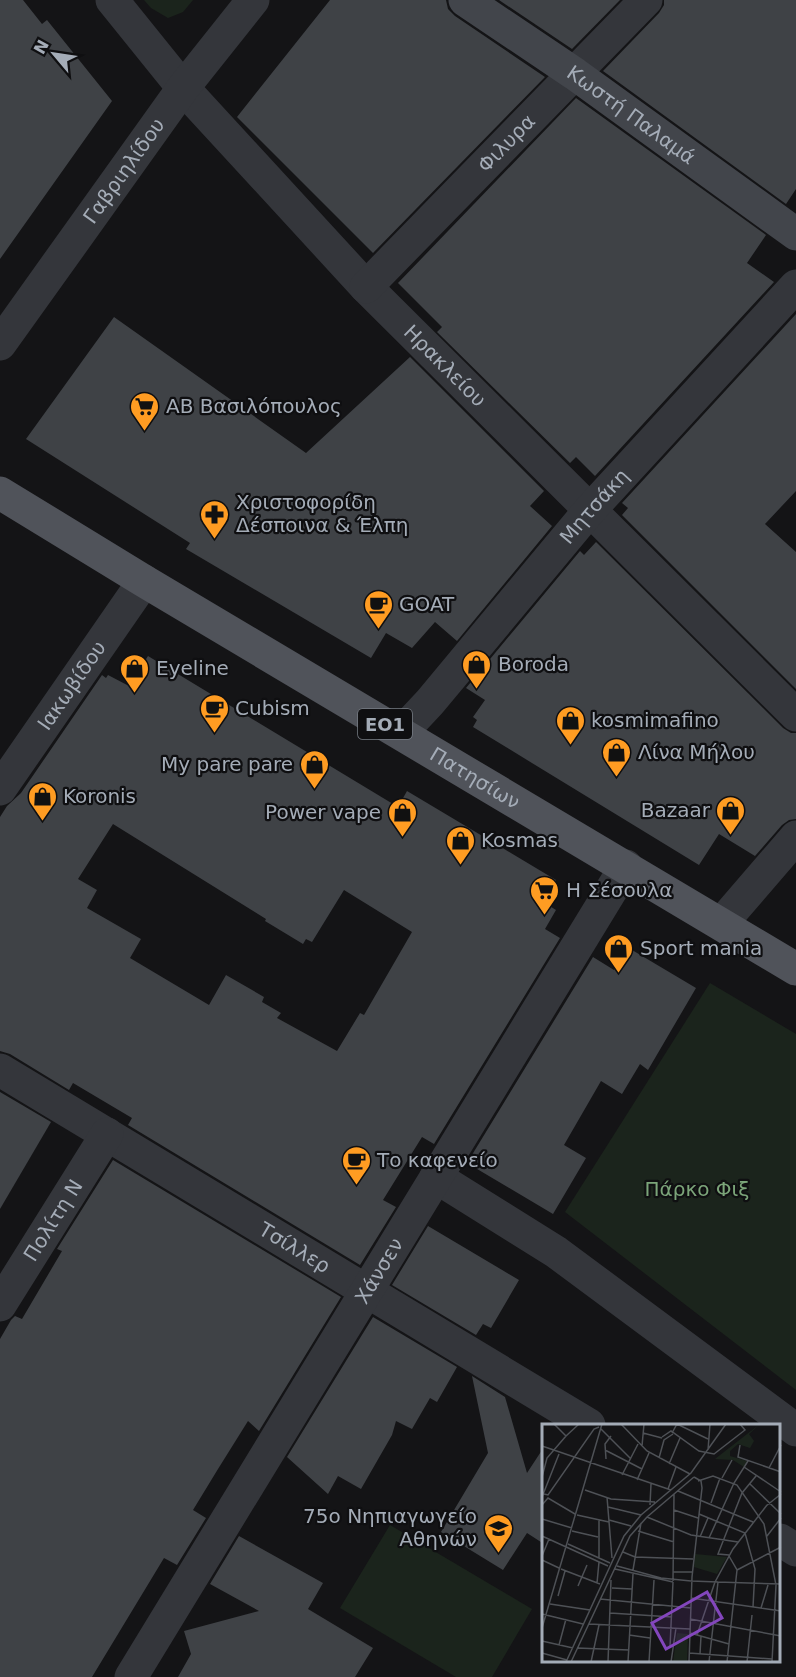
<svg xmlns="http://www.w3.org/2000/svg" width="796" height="1677" font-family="'DejaVu Sans',sans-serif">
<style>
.green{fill:#1b241c}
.building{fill:#3f4246;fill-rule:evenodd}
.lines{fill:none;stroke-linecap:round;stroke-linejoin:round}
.street{stroke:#34363b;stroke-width:33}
.secondary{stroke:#42454b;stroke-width:33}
.primary{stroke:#50535a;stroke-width:33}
.labels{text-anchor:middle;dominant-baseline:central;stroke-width:4.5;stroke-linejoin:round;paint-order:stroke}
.shield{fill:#0f0f11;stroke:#777d85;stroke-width:1.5}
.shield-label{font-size:18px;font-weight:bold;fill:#a4acb7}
.street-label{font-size:20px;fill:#a4acb7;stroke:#0f0f11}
.poi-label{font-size:20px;fill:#a4acb7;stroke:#0f0f11;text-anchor:start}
.park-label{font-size:20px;fill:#7ba479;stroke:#0f0f11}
.inset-road{fill:none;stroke:#4e5156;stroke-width:1.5}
.view{fill:#8346bd;fill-opacity:0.15;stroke:#8346bd;stroke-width:3}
.inset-edge{fill:none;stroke:#a4acb7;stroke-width:3}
</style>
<rect width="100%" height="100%" fill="#141416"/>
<!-- green -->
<g class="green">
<path d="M 144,0 L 193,0 L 183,12 L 168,18 L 151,8 Z"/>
<path d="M 710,983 L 796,1034 L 796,1390 L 565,1212 Z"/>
<path d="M 390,1525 L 532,1609 L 492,1677 L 456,1677 L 340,1608 Z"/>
</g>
<!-- building -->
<g class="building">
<path d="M 0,0 L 23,0 L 42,24 L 47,20 L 112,101 L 0,259 Z"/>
<path d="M 330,0 L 446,0 L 448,9 L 455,16 L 545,77 L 373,253 L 237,117 Z"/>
<path d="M 499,0 L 620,0 L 572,49 Z"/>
<path d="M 664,0 L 796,0 L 796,189 L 786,204 L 603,71 L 659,13 L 664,5 Z"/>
<path d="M 576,98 L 766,235 L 747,263 L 774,282 L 595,476 L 576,457 L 570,463 L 437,332 L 442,327 L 398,283 Z"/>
<path d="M 796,314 L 796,491 L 765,524 L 796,552 L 796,689 L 622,515 L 628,508 L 622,503 Z"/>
<path d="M 114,317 L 306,453 L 410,357 L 544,491 L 530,506 L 552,526 L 457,641 L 435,622 L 412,648 L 386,633 L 371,658 L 186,549 L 190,543 L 26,439 Z"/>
<path d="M 596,542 L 783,728 L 791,733 L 796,733 L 796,819 L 789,820 L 782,825 L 755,856 L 719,834 L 699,865 L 473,727 L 477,720 L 473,717 L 485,700 L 466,688 L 580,551 L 584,555 Z"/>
<path d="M 148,656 L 398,807 L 407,791 L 556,880 L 543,902 L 556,910 L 545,929 L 560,938 L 434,1144 L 422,1137 L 383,1200 L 396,1207 L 360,1265 L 128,1125 L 132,1118 L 73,1083 L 69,1090 L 10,1054 L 0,1051 L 0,817 L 7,806 L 21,793 L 102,675 L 106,678 L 108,675 L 129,686 ZM 113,824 L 266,919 L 265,921 L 303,944 L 306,939 L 312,942 L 344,890 L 412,932 L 364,1015 L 360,1013 L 337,1051 L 277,1018 L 281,1013 L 262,1002 L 264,997 L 226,975 L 209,1005 L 130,958 L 141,939 L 87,908 L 97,890 L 78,879 Z"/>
<path d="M 627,947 L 696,988 L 648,1070 L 640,1064 L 622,1094 L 601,1081 L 564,1145 L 586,1158 L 553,1214 L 467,1163 L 593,957 L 614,970 Z"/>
<path d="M 0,1092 L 51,1122 L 0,1209 Z"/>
<path d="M 113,1160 L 341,1297 L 259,1431 L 248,1421 L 218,1469 L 193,1510 L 206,1518 L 177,1565 L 164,1558 L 92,1677 L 0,1677 L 0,1339 L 11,1320 L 15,1316 L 22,1319 L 62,1251 L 57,1249 Z"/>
<path d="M 428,1226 L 519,1280 L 491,1328 L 483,1324 L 476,1335 L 392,1285 Z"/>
<path d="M 373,1317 L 457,1367 L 437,1402 L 430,1398 L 412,1429 L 396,1421 L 392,1435 L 361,1489 L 338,1476 L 328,1494 L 287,1457 Z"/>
<path d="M 472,1376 L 505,1397 L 527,1473 L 544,1447 L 544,1544 L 527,1533 L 503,1570 L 441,1532 L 488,1453 Z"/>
<path d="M 239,1536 L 323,1583 L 308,1609 L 373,1648 L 355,1677 L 178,1677 L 191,1654 L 184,1631 L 259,1611 L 210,1584 Z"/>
</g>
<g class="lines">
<!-- street -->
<g class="street">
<path id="s1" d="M 112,0 L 183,88 L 366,287 L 796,715"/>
<path id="s2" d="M 366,287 L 646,0"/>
<path id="s3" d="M 0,344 L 183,88 L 253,0"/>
<path id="s4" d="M 401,733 L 430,702 L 589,511 L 796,286"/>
<path id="s5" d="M 0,789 L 144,581"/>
<path d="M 721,924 L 796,837"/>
<path id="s6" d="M 0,1070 L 589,1425"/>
<path d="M 436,1177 L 556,1252 L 796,1430"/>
<path id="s7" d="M 0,1305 L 107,1134"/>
<path d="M 780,1540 L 796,1550"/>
<path id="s8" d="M 131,1677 L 626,866"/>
</g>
<!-- secondary -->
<path class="secondary" id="s9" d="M 465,0 L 575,74 L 796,234"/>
<!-- primary -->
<path class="primary" id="s10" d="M 0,493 L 144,581 L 796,969"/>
</g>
<!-- icons -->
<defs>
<symbol id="supermarket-pin" viewBox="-11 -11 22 30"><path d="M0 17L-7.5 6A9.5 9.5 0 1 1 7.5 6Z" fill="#ff9c22" stroke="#0f0f11"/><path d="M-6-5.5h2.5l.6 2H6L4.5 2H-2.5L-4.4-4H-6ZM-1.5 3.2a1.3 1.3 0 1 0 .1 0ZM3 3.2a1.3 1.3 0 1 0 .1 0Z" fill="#111"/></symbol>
<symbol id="pharmacy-pin" viewBox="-11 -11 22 30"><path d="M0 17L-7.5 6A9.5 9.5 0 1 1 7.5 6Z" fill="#ff9c22" stroke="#0f0f11"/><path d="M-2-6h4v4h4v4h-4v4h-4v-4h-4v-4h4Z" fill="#111"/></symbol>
<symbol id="cafe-pin" viewBox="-11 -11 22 30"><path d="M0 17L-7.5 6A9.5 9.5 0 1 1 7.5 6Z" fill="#ff9c22" stroke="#0f0f11"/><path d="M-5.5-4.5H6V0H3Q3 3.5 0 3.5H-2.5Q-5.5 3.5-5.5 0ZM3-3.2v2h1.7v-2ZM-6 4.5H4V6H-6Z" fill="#111"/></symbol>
<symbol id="shop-pin" viewBox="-11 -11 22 30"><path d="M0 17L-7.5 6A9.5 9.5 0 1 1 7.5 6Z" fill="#ff9c22" stroke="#0f0f11"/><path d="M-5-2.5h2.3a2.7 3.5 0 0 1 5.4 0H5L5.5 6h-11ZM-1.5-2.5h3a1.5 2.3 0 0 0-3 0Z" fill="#111"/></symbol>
<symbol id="school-pin" viewBox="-11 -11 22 30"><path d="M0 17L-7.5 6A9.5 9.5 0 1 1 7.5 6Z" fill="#ff9c22" stroke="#0f0f11"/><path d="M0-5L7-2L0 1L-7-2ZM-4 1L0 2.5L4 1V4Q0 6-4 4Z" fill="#111"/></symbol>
</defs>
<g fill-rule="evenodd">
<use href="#supermarket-pin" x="128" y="390" width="33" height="45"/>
<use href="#pharmacy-pin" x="198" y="498" width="33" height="45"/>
<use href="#cafe-pin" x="362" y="588" width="33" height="45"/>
<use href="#shop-pin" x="460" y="648" width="33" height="45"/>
<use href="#shop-pin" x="118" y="652" width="33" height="45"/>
<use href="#cafe-pin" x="198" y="692" width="33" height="45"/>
<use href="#shop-pin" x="554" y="704" width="33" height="45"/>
<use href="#shop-pin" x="600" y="736" width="33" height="45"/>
<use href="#shop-pin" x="298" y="748" width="33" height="45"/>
<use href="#shop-pin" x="26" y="780" width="33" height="45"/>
<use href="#shop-pin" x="714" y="794" width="33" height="45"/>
<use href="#shop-pin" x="386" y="796" width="33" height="45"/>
<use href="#shop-pin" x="444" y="824" width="33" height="45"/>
<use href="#supermarket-pin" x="528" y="874" width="33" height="45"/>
<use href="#shop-pin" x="602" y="932" width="33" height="45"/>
<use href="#cafe-pin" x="340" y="1144" width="33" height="45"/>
<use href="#school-pin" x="482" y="1512" width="33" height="45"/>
</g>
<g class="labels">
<!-- shield labels -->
<rect class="shield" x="358" y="709" width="54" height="30" rx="4.5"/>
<g class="shield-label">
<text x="385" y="724">ΕΟ1</text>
</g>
<!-- street labels -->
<g class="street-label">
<text stroke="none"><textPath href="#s9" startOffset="202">Κωστή Παλαμά</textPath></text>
<text stroke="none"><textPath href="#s2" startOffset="201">Φιλυρα</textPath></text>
<text stroke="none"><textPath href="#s3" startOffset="213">Γαβριηλίδου</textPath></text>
<text stroke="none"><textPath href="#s1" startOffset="495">Ηρακλείου</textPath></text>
<text stroke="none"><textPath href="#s4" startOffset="298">Μητσάκη</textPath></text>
<text stroke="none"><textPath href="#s5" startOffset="126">Ιακωβίδου</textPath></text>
<text stroke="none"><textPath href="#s10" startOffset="554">Πατησίων</textPath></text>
<text stroke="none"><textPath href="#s7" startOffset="100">Πολίτη Ν</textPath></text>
<text stroke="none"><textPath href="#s6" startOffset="344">Τσίλλερ</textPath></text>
<text stroke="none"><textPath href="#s8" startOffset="476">Χάνσεν</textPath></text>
</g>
<!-- poi labels -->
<g class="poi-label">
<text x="166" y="406">ΑΒ Βασιλόπουλος</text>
<text x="236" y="502">Χριστοφορίδη<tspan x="236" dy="23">Δέσποινα &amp; Έλπη</tspan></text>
<text x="399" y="604">GOAT</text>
<text x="498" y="664">Boroda</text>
<text x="156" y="668">Eyeline</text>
<text x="235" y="708">Cubism</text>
<text x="591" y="720">kosmimafino</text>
<text x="638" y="752">Λίνα Μήλου</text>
<text x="293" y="764" text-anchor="end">My pare pare</text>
<text x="63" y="796">Koronis</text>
<text x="710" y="810" text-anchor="end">Bazaar</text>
<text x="381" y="812" text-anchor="end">Power vape</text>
<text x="481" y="840">Kosmas</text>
<text x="566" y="890">Η Σέσουλα</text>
<text x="640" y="948">Sport mania</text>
<text x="377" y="1160">Το καφενείο</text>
<text x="477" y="1516" text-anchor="end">75ο Νηπιαγωγείο<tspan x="477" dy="23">Αθηνών</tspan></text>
</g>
<!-- park labels -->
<g class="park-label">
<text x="697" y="1189">Πάρκο Φιξ</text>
</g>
</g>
<!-- overview -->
<g transform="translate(542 1424)">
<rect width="238" height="238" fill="#141416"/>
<path d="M 218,0 L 207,10 L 212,17 L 208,24 L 196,20 L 188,27 L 188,32 L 205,37 L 202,43 L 191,36 L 173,35 ZM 153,130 L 185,133 L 175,150 L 152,143 ZM 135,209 L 146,210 L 145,238 L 131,238 Z" fill="#1b241c"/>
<path class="inset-road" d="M 12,0 L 24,12 L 37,0M 79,0 L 105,27 L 148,50M 59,5 L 89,35M 101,9 L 120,14M 130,9 L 135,0 L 166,15M 120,13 L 129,7 L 157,27 L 172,30 L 203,6 L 198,0M 198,21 L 196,33 L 239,48M 0,22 L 129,66M 100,22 L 102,0M 63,26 L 100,45M 166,26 L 168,0M 117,34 L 122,16 L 131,10M 64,35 L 63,20 L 69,12M 127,40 L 138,14M 202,43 L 239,68M 227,44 L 239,21M 80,51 L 96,20M 0,53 L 5,34 L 24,12M 180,54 L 190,36M 95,56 L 107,29M 156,57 L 171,52 L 195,61 L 222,100 L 234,161 L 230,238M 208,60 L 239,90M 126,65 L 134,43M 43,66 L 69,75 L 113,78M 136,67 L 211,98M 2,70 L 6,71 L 52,5 L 57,3M 0,73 L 17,30M 65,73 L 70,134M 169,79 L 178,54M 0,81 L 6,74 L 33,90M 108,81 L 109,60M 224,82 L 239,70M 66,83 L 99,91M 132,86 L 156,94M 157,90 L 203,109 L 213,145 L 211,183M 35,91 L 67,98M 105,93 L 149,111 L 196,118M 0,95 L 30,104M 57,96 L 57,134M 67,96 L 89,102M 30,107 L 56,113M 96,107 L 132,118M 0,112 L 66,142M 225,112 L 239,94M 158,113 L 166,94M 167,114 L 192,59 L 206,37M 26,120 L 68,139M 81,128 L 93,133 L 151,135M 187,131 L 176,130 L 200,69 L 214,52M 0,132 L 7,115M 0,136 L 17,144M 75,142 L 119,154 L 149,157M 19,145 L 58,160M 73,145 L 131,158M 91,146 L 99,99M 195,146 L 239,123M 131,148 L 150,148M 131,157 L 132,70M 149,157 L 176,158M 173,158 L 191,125 L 225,81M 55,159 L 57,138M 36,162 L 45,141M 70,164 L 90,165M 16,172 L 23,147M 149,174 L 239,187M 58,175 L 149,184M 8,180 L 48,186M 219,184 L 226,161M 68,189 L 130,193M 0,190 L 41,200M 148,195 L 239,212M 47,200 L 148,205M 0,204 L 60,0M 148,209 L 187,220M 87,211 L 108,214M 155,211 L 173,158M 0,217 L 31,224M 17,221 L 24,195M 128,223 L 131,158M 35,224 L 87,226M 0,229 L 25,236M 147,229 L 230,235M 158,230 L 159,212M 24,238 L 82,112 L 99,91 L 149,49 L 184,0M 29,238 L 88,112 L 105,93 L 152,53M 49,238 L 57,201M 66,238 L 69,156M 86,238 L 91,150M 107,238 L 112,156M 129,238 L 134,204M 147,238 L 150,153 L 160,64 L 159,57 L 152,53M 167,238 L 176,158 L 239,160M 185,238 L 195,146 L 187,132M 205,238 L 210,191"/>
<path class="view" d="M 165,168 L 180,194 L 124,225 L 110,199 Z"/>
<rect width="238" height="238" class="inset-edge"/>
</g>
<!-- north arrow -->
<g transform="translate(54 54) rotate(299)" stroke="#0f0f11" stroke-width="4.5" paint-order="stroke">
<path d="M0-4.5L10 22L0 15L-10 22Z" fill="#a4acb7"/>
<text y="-9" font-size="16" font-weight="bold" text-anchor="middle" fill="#a4acb7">N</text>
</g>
</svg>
